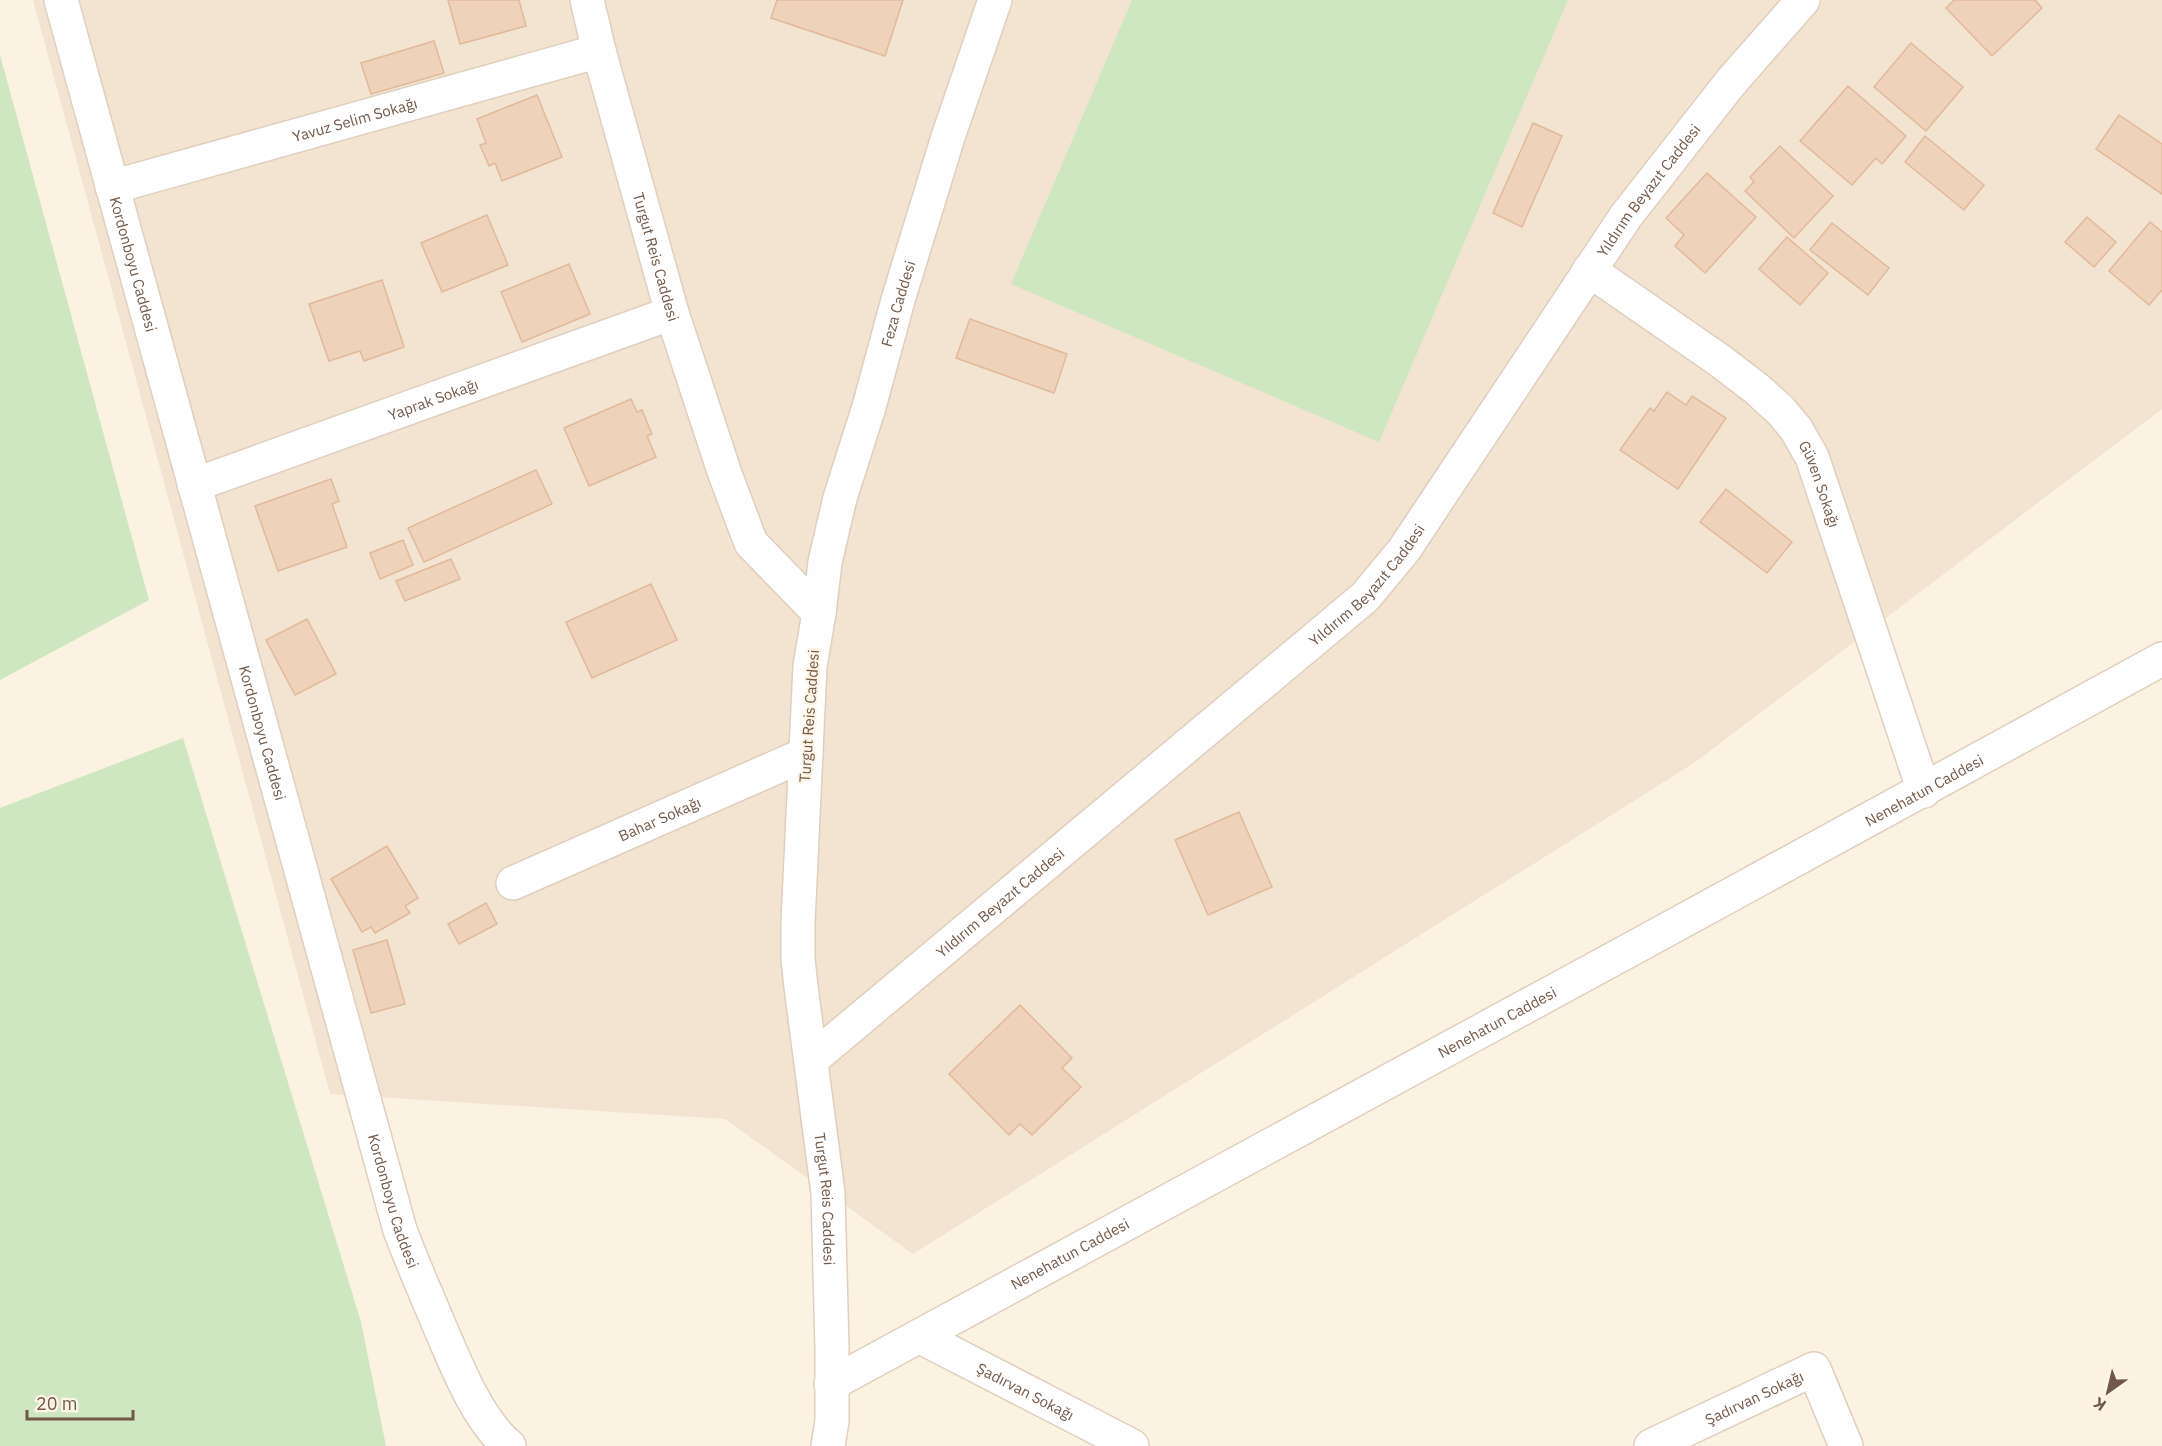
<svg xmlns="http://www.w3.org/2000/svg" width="2162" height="1446" font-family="'IBM Plex Sans',sans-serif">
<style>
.residential{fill:#f2e4d0}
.green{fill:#cfe7c1}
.building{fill:#efd2ba;stroke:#e1b99b;stroke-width:1.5}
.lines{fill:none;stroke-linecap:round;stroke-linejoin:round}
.minor-casing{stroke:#dfcfbe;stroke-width:36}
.minor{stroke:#fff;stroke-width:33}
.labels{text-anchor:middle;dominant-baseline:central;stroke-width:4.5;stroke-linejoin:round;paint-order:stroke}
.street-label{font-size:15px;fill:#715949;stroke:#fef6e7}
</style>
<rect width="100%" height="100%" fill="#fbf2e1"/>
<!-- residential -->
<path class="residential" d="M 33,0 L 2162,0 L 2162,409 L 1694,763 L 913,1254 L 725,1119 L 330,1094 Z"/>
<!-- green -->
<g class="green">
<path d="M 1132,0 L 1568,0 L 1379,442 L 1011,284 Z"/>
<path d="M 0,55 L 149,600 L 0,680 Z"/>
<path d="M 183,738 L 361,1322 L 386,1446 L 0,1446 L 0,808 Z"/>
</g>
<!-- building -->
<g class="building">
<path d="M 448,0 L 519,0 L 526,26 L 460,44 Z"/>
<path d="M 777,0 L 903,0 L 885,56 L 771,18 Z"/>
<path d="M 1954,0 L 2035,0 L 2042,8 L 1992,56 L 1946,8 Z"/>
<path d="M 434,41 L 444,73 L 371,94 L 361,63 Z"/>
<path d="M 1911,43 L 1963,87 L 1926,131 L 1874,87 Z"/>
<path d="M 1848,86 L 1906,136 L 1882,164 L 1876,158 L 1852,185 L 1800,141 Z"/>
<path d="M 537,95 L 562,157 L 502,181 L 495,163 L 489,166 L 480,145 L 486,143 L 477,119 Z"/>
<path d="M 2119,115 L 2162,144 L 2162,194 L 2096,149 Z"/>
<path d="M 1533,123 L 1562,136 L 1522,227 L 1493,213 Z"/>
<path d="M 1925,136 L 1984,185 L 1964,210 L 1905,162 Z"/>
<path d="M 1780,146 L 1833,196 L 1794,238 L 1745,191 L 1754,182 L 1750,177 Z"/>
<path d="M 1707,173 L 1756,217 L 1705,273 L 1675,246 L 1684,235 L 1666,218 Z"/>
<path d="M 487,215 L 508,265 L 442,292 L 421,243 Z"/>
<path d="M 2087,217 L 2116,242 L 2094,267 L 2065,242 Z"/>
<path d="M 2150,222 L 2162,232 L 2162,290 L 2149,305 L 2109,271 Z"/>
<path d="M 1832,223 L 1889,268 L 1868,295 L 1810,250 Z"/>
<path d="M 1787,237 L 1828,273 L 1800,305 L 1759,269 Z"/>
<path d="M 569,264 L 590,314 L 522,342 L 501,292 Z"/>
<path d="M 382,280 L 404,347 L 364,361 L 360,351 L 329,361 L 309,304 Z"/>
<path d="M 970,319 L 1067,354 L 1054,393 L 956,358 Z"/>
<path d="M 1667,392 L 1686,405 L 1692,396 L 1726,418 L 1678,489 L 1620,450 L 1650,408 L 1654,411 Z"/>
<path d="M 631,399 L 637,412 L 642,410 L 652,434 L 647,436 L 656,457 L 589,486 L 564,428 Z"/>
<path d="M 536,470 L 552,504 L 424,562 L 408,528 Z"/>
<path d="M 331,479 L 339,501 L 332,504 L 347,547 L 278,571 L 255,506 Z"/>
<path d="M 1726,489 L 1792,542 L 1767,573 L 1700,522 Z"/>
<path d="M 403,540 L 413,565 L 380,579 L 370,553 Z"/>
<path d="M 451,559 L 460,579 L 405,601 L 396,581 Z"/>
<path d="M 651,584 L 677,640 L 592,678 L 566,622 Z"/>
<path d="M 307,619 L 336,674 L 295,695 L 266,640 Z"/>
<path d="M 1239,812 L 1272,887 L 1208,915 L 1175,840 Z"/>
<path d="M 387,846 L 418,898 L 405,906 L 410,913 L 375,933 L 371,927 L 362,932 L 331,879 Z"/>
<path d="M 486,903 L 497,924 L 459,944 L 448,924 Z"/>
<path d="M 387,940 L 405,1004 L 371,1013 L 353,950 Z"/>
<path d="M 1020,1005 L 1072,1058 L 1062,1068 L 1081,1087 L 1032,1135 L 1020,1124 L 1009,1135 L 949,1074 Z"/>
</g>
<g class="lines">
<defs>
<g id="minor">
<path id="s1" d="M 61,0 L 400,1230 C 413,1265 428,1298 442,1332 C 458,1369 478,1420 509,1446"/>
<path id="s2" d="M 587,0 L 599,51 L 672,313 L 725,474 L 751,543 L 819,613 L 810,666 L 798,923 L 798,959 L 801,987 L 828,1193 L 832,1349 L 832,1421 L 828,1446"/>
<path id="s3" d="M 112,187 L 599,51"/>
<path id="s4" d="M 1589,270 L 1719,360 L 1757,389 L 1781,411 L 1796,429 L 1812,457 L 1924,791"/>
<path id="s5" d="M 194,485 L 672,313"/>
<path id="s6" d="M 819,613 L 825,562 L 840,498 L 869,407 L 898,300 L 948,137 L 995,0"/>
<path id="s7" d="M 513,883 L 806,754"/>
<path id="s8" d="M 811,1060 L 1365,597 L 1404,550 L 1626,216 L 1731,82 L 1803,0"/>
<path id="s9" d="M 919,1336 L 1132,1446"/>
<path id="s10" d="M 831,1384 C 1274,1140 1720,904 2162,659"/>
<path id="s11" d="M 1651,1446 L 1814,1369 L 1846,1446"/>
</g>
</defs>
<!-- minor casing -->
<use href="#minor" class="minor-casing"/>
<!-- minor -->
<use href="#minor" class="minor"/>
</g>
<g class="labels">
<!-- street labels -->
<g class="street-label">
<text stroke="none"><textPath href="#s3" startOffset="252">Yavuz Selim Sokağı</textPath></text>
<text stroke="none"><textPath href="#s8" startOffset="1218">Yıldırım Beyazıt Caddesi</textPath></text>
<text stroke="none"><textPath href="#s2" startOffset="266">Turgut Reis Caddesi</textPath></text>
<text stroke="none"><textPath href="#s1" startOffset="274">Kordonboyu Caddesi</textPath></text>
<text stroke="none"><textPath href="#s6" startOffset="320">Feza Caddesi</textPath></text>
<text stroke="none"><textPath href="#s5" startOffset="254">Yaprak Sokağı</textPath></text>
<text stroke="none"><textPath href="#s4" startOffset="322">Güven Sokağı</textPath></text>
<text stroke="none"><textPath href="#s8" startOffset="732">Yıldırım Beyazıt Caddesi</textPath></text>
<text transform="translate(809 716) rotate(-86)">Turgut Reis Caddesi</text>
<text stroke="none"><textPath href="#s1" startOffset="760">Kordonboyu Caddesi</textPath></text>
<text stroke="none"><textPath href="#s10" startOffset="1244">Nenehatun Caddesi</textPath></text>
<text stroke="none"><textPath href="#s7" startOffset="160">Bahar Sokağı</textPath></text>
<text stroke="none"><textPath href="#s8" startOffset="246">Yıldırım Beyazıt Caddesi</textPath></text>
<text stroke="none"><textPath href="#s10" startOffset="758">Nenehatun Caddesi</textPath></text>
<text stroke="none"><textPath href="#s1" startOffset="1246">Kordonboyu Caddesi</textPath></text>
<text stroke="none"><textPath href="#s2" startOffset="1254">Turgut Reis Caddesi</textPath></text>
<text stroke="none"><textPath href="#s10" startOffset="272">Nenehatun Caddesi</textPath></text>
<text stroke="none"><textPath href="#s9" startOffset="120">Şadırvan Sokağı</textPath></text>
<text stroke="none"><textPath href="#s11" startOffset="114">Şadırvan Sokağı</textPath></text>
</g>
</g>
<!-- north arrow -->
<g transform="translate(2108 1392) rotate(214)" stroke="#fef6e7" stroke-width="4.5" paint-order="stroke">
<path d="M0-4.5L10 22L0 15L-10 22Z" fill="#715949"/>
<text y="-9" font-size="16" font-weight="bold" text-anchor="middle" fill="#715949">K</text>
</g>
<!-- scale -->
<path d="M27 1410v9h106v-9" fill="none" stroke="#715949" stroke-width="3"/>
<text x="36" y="1410" font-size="18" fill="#715949" stroke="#fef6e7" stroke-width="4.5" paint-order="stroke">20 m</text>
</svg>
